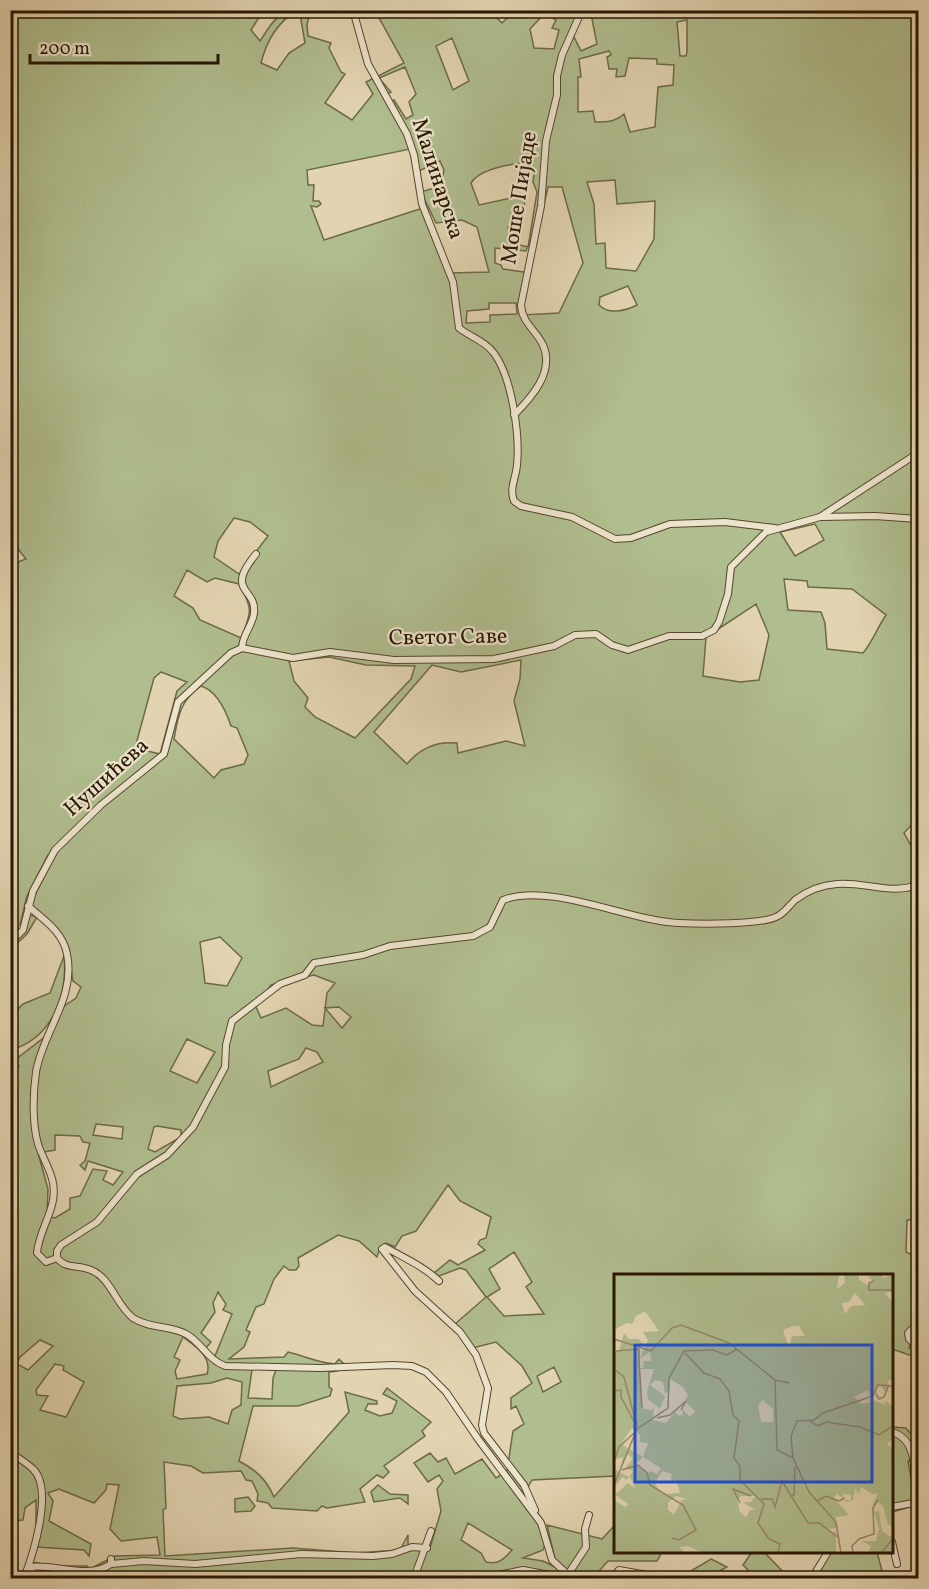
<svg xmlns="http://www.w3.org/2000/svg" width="929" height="1589" font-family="Vollkorn,serif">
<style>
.green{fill:#b0bd8e;stroke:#6c6a47;stroke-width:1.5;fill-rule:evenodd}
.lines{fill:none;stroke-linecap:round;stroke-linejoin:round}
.minor-casing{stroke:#56462c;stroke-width:8}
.tertiary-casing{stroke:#56462c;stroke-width:10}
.minor{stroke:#ece3cc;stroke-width:6}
.tertiary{stroke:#ece3cc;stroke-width:8}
.labels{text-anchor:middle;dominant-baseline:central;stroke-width:4.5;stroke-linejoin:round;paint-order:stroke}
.street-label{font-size:22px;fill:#271600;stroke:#ece3cc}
.inset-road{fill:none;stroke:#97886a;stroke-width:1.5}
.view{fill:#1d4ed8;fill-opacity:0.15;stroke:#1d4ed8;stroke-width:3}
.inset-edge{fill:none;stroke:#271600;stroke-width:3}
</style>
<rect width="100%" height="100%" fill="#e2d4b1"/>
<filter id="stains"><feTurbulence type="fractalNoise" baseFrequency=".00333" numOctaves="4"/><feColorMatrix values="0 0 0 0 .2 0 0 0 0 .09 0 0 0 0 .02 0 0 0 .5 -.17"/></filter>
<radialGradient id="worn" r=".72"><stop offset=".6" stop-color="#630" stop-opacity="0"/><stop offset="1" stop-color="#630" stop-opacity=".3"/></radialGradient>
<!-- green -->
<g class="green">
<path d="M 11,11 L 263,11 L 251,30 L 260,41 C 270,26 277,11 296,11 C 275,24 266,43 261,63 L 277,70 L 289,53 L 305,43 L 301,20 L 302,11 L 310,11 L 307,25 L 308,36 L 331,43 L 329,48 L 341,72 L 345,74 L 325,103 L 352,120 L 373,94 L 366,82 L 404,63 L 378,16 L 378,11 L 490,11 L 502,23 L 514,11 L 576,11 L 573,35 L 581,51 L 597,44 L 591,14 L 577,11 L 918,11 L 918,818 L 904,833 L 918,858 L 918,1219 L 907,1220 L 906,1252 L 918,1258 L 918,1317 L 915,1317 L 909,1348 L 918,1352 L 918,1358 L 892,1349 L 892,1276 L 616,1276 L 615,1476 L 532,1480 L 524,1494 L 523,1502 L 540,1524 L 546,1542 L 543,1550 L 523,1558 L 543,1561 L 557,1568 L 547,1525 L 602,1539 L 615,1525 L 616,1552 L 662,1552 L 657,1561 L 608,1561 L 593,1578 L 536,1578 L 527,1568 L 502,1571 L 481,1578 L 25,1578 L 32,1562 L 56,1566 L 87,1566 L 90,1569 L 115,1556 L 160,1555 L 157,1537 L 121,1541 L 110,1529 L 119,1485 L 107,1484 L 106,1490 L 94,1503 L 59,1489 L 48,1493 L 53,1501 L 49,1521 L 91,1544 L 89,1556 L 84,1550 L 36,1547 L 36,1500 L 25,1508 L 23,1520 L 11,1521 L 11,1082 L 19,1066 L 15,1060 L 51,1032 L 63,1007 L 76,998 L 81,987 L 73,981 C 69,945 59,927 30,905 L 54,857 L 48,855 L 27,896 L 20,925 L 29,915 L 37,917 L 27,934 L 11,949 L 10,565 L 26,559 L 10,539 ZM 545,13 L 556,20 L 552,28 L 559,30 L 554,49 L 534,48 L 530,29 ZM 687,20 L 687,52 L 686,56 L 680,56 L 677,22 ZM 452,38 L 469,81 L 453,90 L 436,46 ZM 609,51 L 611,55 L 607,57 L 609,69 L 617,69 L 616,77 L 625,76 L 629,58 L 657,59 L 657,64 L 674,65 L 673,85 L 658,87 L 655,127 L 630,132 L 624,114 C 615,122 607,122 595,122 L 593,111 L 578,112 L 578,77 L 581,77 L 579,59 ZM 405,67 L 416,94 L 409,102 L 413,115 L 406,119 L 394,100 L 391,101 L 387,94 L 391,92 L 379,78 ZM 410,149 L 419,171 L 440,161 L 444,170 L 441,186 L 421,192 L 436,223 L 462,220 L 477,227 L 489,272 L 449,273 L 423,208 L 324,240 L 311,206 L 317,207 L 321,204 L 319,201 L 313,201 L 314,185 L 308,185 L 307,170 ZM 521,163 L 534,174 L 533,182 L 537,192 L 528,247 L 511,243 L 508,227 L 512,225 L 511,214 L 524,212 L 525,195 L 479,205 L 471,183 C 479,170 506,165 521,163 ZM 615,180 L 617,204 L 655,201 L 654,239 L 636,271 L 606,268 L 605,243 L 596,244 L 594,204 L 587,182 ZM 548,187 L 562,187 L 583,263 L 559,313 L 522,315 L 528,278 L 524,272 L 503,269 L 501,265 L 495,263 L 495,248 L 526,251 L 542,214 ZM 628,286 L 637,305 C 625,311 609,315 599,305 L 600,297 ZM 489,303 L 516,303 L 517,314 L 490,315 L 490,322 L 466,323 L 467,311 L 489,309 ZM 234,518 L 250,522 L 268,536 L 239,574 L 214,557 L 218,541 ZM 815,524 L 824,540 L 795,556 L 780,532 ZM 187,570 L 207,582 L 215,578 L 239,584 C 253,608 252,612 241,638 L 200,620 L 193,608 L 174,596 ZM 784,579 L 807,581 L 808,587 L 852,589 L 886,615 C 877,628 873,641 863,653 L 827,649 L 825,623 L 821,612 L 788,610 ZM 756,604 L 769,635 L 759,680 L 740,682 L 703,676 L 706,637 ZM 329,657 L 366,665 L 415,666 L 411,679 L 355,738 L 315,717 L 305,707 L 308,698 L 294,681 L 289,661 ZM 521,660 L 520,679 L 514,701 L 525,746 L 506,741 L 458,753 L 457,743 C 437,741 420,748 407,764 L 374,732 L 432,665 L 461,672 ZM 161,672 L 187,682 L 177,691 L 160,754 L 135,748 L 154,678 ZM 201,686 C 217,691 226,711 231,726 L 237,728 L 248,755 L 244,764 L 221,770 L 214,778 L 174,739 C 178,715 181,700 201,686 ZM 220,937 L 242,958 L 227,986 L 205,983 L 200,942 ZM 314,975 L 335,983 L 327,993 L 323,1026 L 312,1025 L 286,1008 L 261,1018 L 256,1007 L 271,985 ZM 339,1007 L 351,1017 L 342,1028 L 325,1008 ZM 187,1039 L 215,1052 L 197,1083 L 170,1071 ZM 306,1048 L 317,1052 L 323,1062 L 271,1087 L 268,1071 L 299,1059 ZM 96,1124 L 123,1127 L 122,1139 L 93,1135 ZM 157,1126 L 181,1130 L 181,1137 L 155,1152 L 148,1149 L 154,1127 ZM 55,1135 L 80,1136 L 83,1142 L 90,1143 L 85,1161 L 80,1165 L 85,1170 L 88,1161 L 123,1172 L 113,1185 L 103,1180 L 107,1171 L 93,1169 L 80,1196 L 70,1198 L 70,1209 L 55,1218 L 47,1216 L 48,1189 L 38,1153 L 55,1150 ZM 448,1185 L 460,1201 L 491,1217 L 486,1238 L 480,1240 L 478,1244 L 485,1250 L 458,1265 L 450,1260 L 434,1273 L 439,1276 L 460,1268 L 466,1270 L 486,1297 L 455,1324 L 473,1348 L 496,1342 L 522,1366 L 532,1383 L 511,1398 L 511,1409 L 516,1406 L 524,1424 L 513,1431 L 507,1471 L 496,1478 L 482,1459 L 455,1474 L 446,1458 L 438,1462 L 430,1453 L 414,1463 L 428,1482 L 439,1475 L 443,1481 L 437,1489 L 441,1511 L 430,1548 L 408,1546 L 408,1535 L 400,1550 L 356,1553 L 293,1548 L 165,1556 L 163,1510 L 166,1508 L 164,1462 L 191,1466 L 203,1473 L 241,1471 L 246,1480 L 252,1481 L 258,1494 L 257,1501 L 268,1503 L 272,1508 L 317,1511 L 322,1506 L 327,1508 L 365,1502 L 360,1489 L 377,1475 L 383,1478 L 389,1472 L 384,1466 L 425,1436 L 422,1431 L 431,1422 L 387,1388 L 383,1394 L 397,1401 L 392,1413 L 380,1416 L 365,1410 L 368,1404 L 377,1404 L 377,1401 L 345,1392 L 349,1412 L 274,1497 C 266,1479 256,1470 239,1461 L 253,1406 L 298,1406 L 330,1396 L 332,1389 L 329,1387 L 329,1372 L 337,1371 L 336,1366 L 345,1365 L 339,1359 L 335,1364 C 318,1363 305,1356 288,1352 L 284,1357 L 229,1359 L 244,1347 L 250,1332 L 246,1330 L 256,1307 L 264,1304 L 274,1279 L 284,1266 L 289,1270 L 296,1270 L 299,1266 L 298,1258 L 338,1235 L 359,1241 L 377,1257 L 380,1247 L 386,1243 L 395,1247 L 402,1236 L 416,1231 ZM 514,1252 L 532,1282 L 526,1287 L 544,1314 L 504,1316 L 487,1297 L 500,1289 L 489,1269 ZM 218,1292 L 226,1304 L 223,1310 L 232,1314 L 215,1356 L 205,1349 L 211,1342 L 201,1333 L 215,1312 L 213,1303 ZM 183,1337 C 192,1344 213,1356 207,1374 L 177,1379 L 175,1371 L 180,1360 L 174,1357 ZM 40,1340 L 53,1346 L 28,1370 L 17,1364 L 20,1357 ZM 55,1364 L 64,1366 L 63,1370 L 84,1382 L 66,1417 L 40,1410 L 48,1396 L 37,1395 L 36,1390 ZM 554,1367 L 561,1382 L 543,1392 L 537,1376 ZM 252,1369 L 276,1370 L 273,1378 L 272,1399 L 248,1398 ZM 227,1378 L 242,1382 L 241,1405 L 232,1410 L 228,1424 L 209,1417 L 180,1419 L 173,1416 L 177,1386 L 211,1383 ZM 468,1523 L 512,1550 C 504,1559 499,1565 486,1562 L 481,1553 L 461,1540 Z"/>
<path d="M 64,956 C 68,996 52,1038 11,1050 L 11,1016 L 23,1004 L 50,993 Z"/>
<path d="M 892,1427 L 906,1428 L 918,1443 L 918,1459 L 908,1461 L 913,1489 L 918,1488 L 918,1505 L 892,1512 Z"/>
<path d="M 378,1485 L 390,1494 L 408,1495 L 408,1504 L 400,1498 L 374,1502 L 371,1492 Z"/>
<path d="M 248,1497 L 255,1506 L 251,1511 L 235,1512 L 235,1499 Z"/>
<path d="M 752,1552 L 764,1552 L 789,1578 L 742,1578 L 748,1570 L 743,1565 Z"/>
<path d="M 825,1552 L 877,1552 L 884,1578 L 808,1578 Z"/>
<path d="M 711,1559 L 727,1567 L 706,1578 L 689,1572 Z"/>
</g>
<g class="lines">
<defs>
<g id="minor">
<path d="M 353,10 L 368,64 L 407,134 L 414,155 L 422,204 L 453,282 L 459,328 C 470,337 484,340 493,352 C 512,376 520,435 517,465 C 516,478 509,488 514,501 L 521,506 L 572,517 L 615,539 L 631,538 L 670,524 L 725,522 L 775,528"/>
<path d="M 514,415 C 531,398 555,372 543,345 C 536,330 522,323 521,305 L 541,206 L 546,141 L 557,95 L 557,76 L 562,55 L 582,10"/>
<path d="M 820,517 L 875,516 L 918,519"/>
<path d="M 242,648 L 293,658 L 330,652 L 394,660 L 494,659 L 554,646 L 575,635 L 596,634 L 612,645 L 628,650 L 669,636 L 702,636 L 714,630 L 719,622 L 728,594 L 731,567 L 766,532 L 820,517 L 918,453"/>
<path d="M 28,906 C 44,920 63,932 67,954 C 76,998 43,1031 36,1072 C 33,1093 32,1123 38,1144 C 42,1157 51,1170 53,1183 C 58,1208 39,1228 37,1253 L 46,1262 L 57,1258"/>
<path d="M 10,943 L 23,930 L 33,891 L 55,850 L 101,805 L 164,754 L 178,702 L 231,653 L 242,648 C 242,635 253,625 254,613 C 257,587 224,593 256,554"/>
<path d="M 57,1258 L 57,1251 L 61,1245 L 97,1222 L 137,1174 L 167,1155 L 193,1127 L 225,1067 L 226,1045 L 232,1021 L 280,984 L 305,975 L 314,963 L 363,955 L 390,946 L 473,936 L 490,927 L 503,900 C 551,882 628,921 679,923 C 699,924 763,925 778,916 C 785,912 790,905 795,900 C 807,891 822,885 837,884 C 862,881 895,896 918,884"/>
<path d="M 57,1258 C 67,1270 78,1264 91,1270 C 111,1278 116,1305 133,1318 C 150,1329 169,1325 186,1334 C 201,1342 208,1360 225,1366 L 320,1368 L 393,1365 L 412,1366 L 426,1372 L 446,1392 L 478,1439 L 541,1523 L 552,1560 L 565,1572 L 567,1578"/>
<path d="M 439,1281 C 423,1266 404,1258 385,1247 L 382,1249 L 415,1291 L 460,1332 L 476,1355 L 488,1388 L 482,1425 L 484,1433 L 524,1485 L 535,1510"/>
<path d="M 916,1325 L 908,1333 L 909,1339 L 918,1347"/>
<path d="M 892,1432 C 920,1440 914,1478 915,1503"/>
<path d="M 10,1452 C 18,1458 27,1463 33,1469 C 54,1489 33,1555 24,1578"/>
<path d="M 892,1507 L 918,1502"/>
<path d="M 892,1542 L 897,1564"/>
<path d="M 111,1564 L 144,1561 L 195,1564 L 301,1554 L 373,1556 L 392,1554 L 412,1547 L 427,1548"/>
<path d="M 567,1576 L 586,1547 L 585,1529 L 589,1515"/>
<path d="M 30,1578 L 32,1571 L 29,1567 C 55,1563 87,1580 111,1564 L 111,1559"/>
<path d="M 414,1578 L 431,1531"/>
<path d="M 612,1578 L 619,1570 L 665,1578"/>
<path d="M 812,1578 L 828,1552"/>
</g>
<path id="tertiary" d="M 488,1578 L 523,1571 L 560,1578"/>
</defs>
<!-- minor casing -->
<use href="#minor" class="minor-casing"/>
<!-- tertiary casing -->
<use href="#tertiary" class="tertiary-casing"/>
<!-- minor -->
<use href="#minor" class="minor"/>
<!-- tertiary -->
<use href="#tertiary" class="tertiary"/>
</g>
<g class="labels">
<!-- street labels -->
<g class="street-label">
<text transform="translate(437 179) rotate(72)">Малинарска</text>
<text transform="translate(520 198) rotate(-81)">Моше Пијаде</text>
<text transform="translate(448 638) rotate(-1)">Светог Саве</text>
<text transform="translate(107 778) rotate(-42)">Нушићева</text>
</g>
</g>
<!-- overview -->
<g transform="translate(614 1274)">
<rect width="279" height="279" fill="#e2d4b1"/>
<path d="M 0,0 L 225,0 L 223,15 L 231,9 L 230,0 L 245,0 L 245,6 L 253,11 L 258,6 L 252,0 L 270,0 L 268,4 L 279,1 L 279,18 L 271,19 L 279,29 L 279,106 L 273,107 L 275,112 L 271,118 L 266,111 L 262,113 L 263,119 L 256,122 L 254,116 L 240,123 L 248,130 L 262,127 L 271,131 L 272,127 L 279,133 L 279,164 L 273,170 L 279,175 L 279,253 L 274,250 L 269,232 L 264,228 L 258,232 L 264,219 L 258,220 L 247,213 L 245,220 L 241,215 L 239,226 L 232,228 L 233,232 L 231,226 L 237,226 L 237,221 L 229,220 L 229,224 L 223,220 L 220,224 L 235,241 L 222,243 L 222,254 L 214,255 L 219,259 L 222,256 L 222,279 L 89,279 L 74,272 L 66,273 L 71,279 L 0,279 L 0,226 L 11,233 L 15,230 L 1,221 L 14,209 L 22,215 L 16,203 L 12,206 L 9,203 L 0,213 L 0,195 L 15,203 L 19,197 L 11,194 L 19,185 L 14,180 L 6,195 L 9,183 L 0,186 L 0,76 L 5,77 L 10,59 L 15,65 L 25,65 L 29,70 L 21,69 L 21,72 L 25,75 L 26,94 L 29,94 L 30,87 L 37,87 L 36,78 L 26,84 L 34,66 L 29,58 L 45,57 L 31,37 L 22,42 L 18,50 L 13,49 L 0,56 ZM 241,19 L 251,31 L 237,32 L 231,40 L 228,29 L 235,28 ZM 179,52 L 185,52 L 191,62 L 178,62 L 175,74 L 169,56 ZM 26,95 L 40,95 L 33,118 L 34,125 L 46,135 L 51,122 L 36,111 L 41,106 L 49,108 L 51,120 L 56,116 L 56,105 L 69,113 L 74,121 L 71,127 L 81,137 L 76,143 L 68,135 L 69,140 L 65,142 L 61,138 L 52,149 L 39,146 L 40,132 L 38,136 L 28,134 ZM 149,126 L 159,135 L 159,148 L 147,148 L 144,131 ZM 18,154 L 26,161 L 26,168 L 34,169 L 29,183 L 7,170 ZM 29,183 L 47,194 L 43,200 L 37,197 L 32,200 L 22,190 ZM 48,197 L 58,200 L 56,210 L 62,206 L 66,219 L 51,220 L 44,215 L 41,209 ZM 62,222 L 73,225 L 68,226 L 60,241 L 54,236 L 54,229 ZM 127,222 L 141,222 L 137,228 L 129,228 L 141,236 L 136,236 L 132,243 L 126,238 L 123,226 ZM 265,237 L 268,257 L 279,264 L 279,279 L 254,279 L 257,272 L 247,267 L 262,267 L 265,254 L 260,238 Z" fill="#b0bd8e" fill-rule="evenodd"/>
<path class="inset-road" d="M 260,7 L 255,9 L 255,16 L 279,16M 0,65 L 37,77 L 58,54 L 67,51 L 115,69 L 161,106 L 175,109M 2,77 L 25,75 L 25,87M 71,79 L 90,99 L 106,105 L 115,117 L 119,141 L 125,147 L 120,184 L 126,192 L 126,206 L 150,230 L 144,249 L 155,265 L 166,270 L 164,279M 25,87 L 28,134M 0,95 L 10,103 L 23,153M 161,106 L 163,176 L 179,184 L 195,218 L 222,248 L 227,279M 0,117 L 7,116 L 7,123 L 22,151M 262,120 L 265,125 L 270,123 L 275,111M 43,144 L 56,141 L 72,127 L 67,136M 196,147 L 204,152 L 212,148 L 246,153 L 265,161 L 279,152M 179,185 L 177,162 L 183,147 L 200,146 L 209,139 L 259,122 L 264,111 L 279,112M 0,187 L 5,173 L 20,159M 8,196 L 24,191 L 33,199 L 36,211 L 69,231 L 82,256 L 65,266 L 58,264M 0,211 L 23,155 L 54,134 L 55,104 L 70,77 L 99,76 L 113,81 L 123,75M 176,222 L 180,221 L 181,193M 147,225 L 158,225 L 161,233 L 168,207 L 194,249 L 205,249 L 224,263M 203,227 L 212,222 L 225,227 L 231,224M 126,229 L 119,215 L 137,222M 239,279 L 238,272 L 245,265 L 260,260 L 259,234 L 264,226M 267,279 L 279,265"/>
<path class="view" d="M 21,71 L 258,71 L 258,208 L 21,208 Z"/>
<rect width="279" height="279" class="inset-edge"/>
</g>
<!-- margin -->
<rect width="929" height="1589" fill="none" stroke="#e2d4b1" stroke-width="36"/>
<rect x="12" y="12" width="905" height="1565" fill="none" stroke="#271600" stroke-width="3"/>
<rect x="18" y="18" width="893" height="1553" fill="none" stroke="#271600" stroke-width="1.5"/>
<!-- scale -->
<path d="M30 54v9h188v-9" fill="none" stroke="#271600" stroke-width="3"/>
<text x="39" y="54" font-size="18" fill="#271600" stroke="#ece3cc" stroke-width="4.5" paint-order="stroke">200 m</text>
<rect width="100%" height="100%" filter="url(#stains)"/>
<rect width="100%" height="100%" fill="url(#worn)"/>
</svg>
